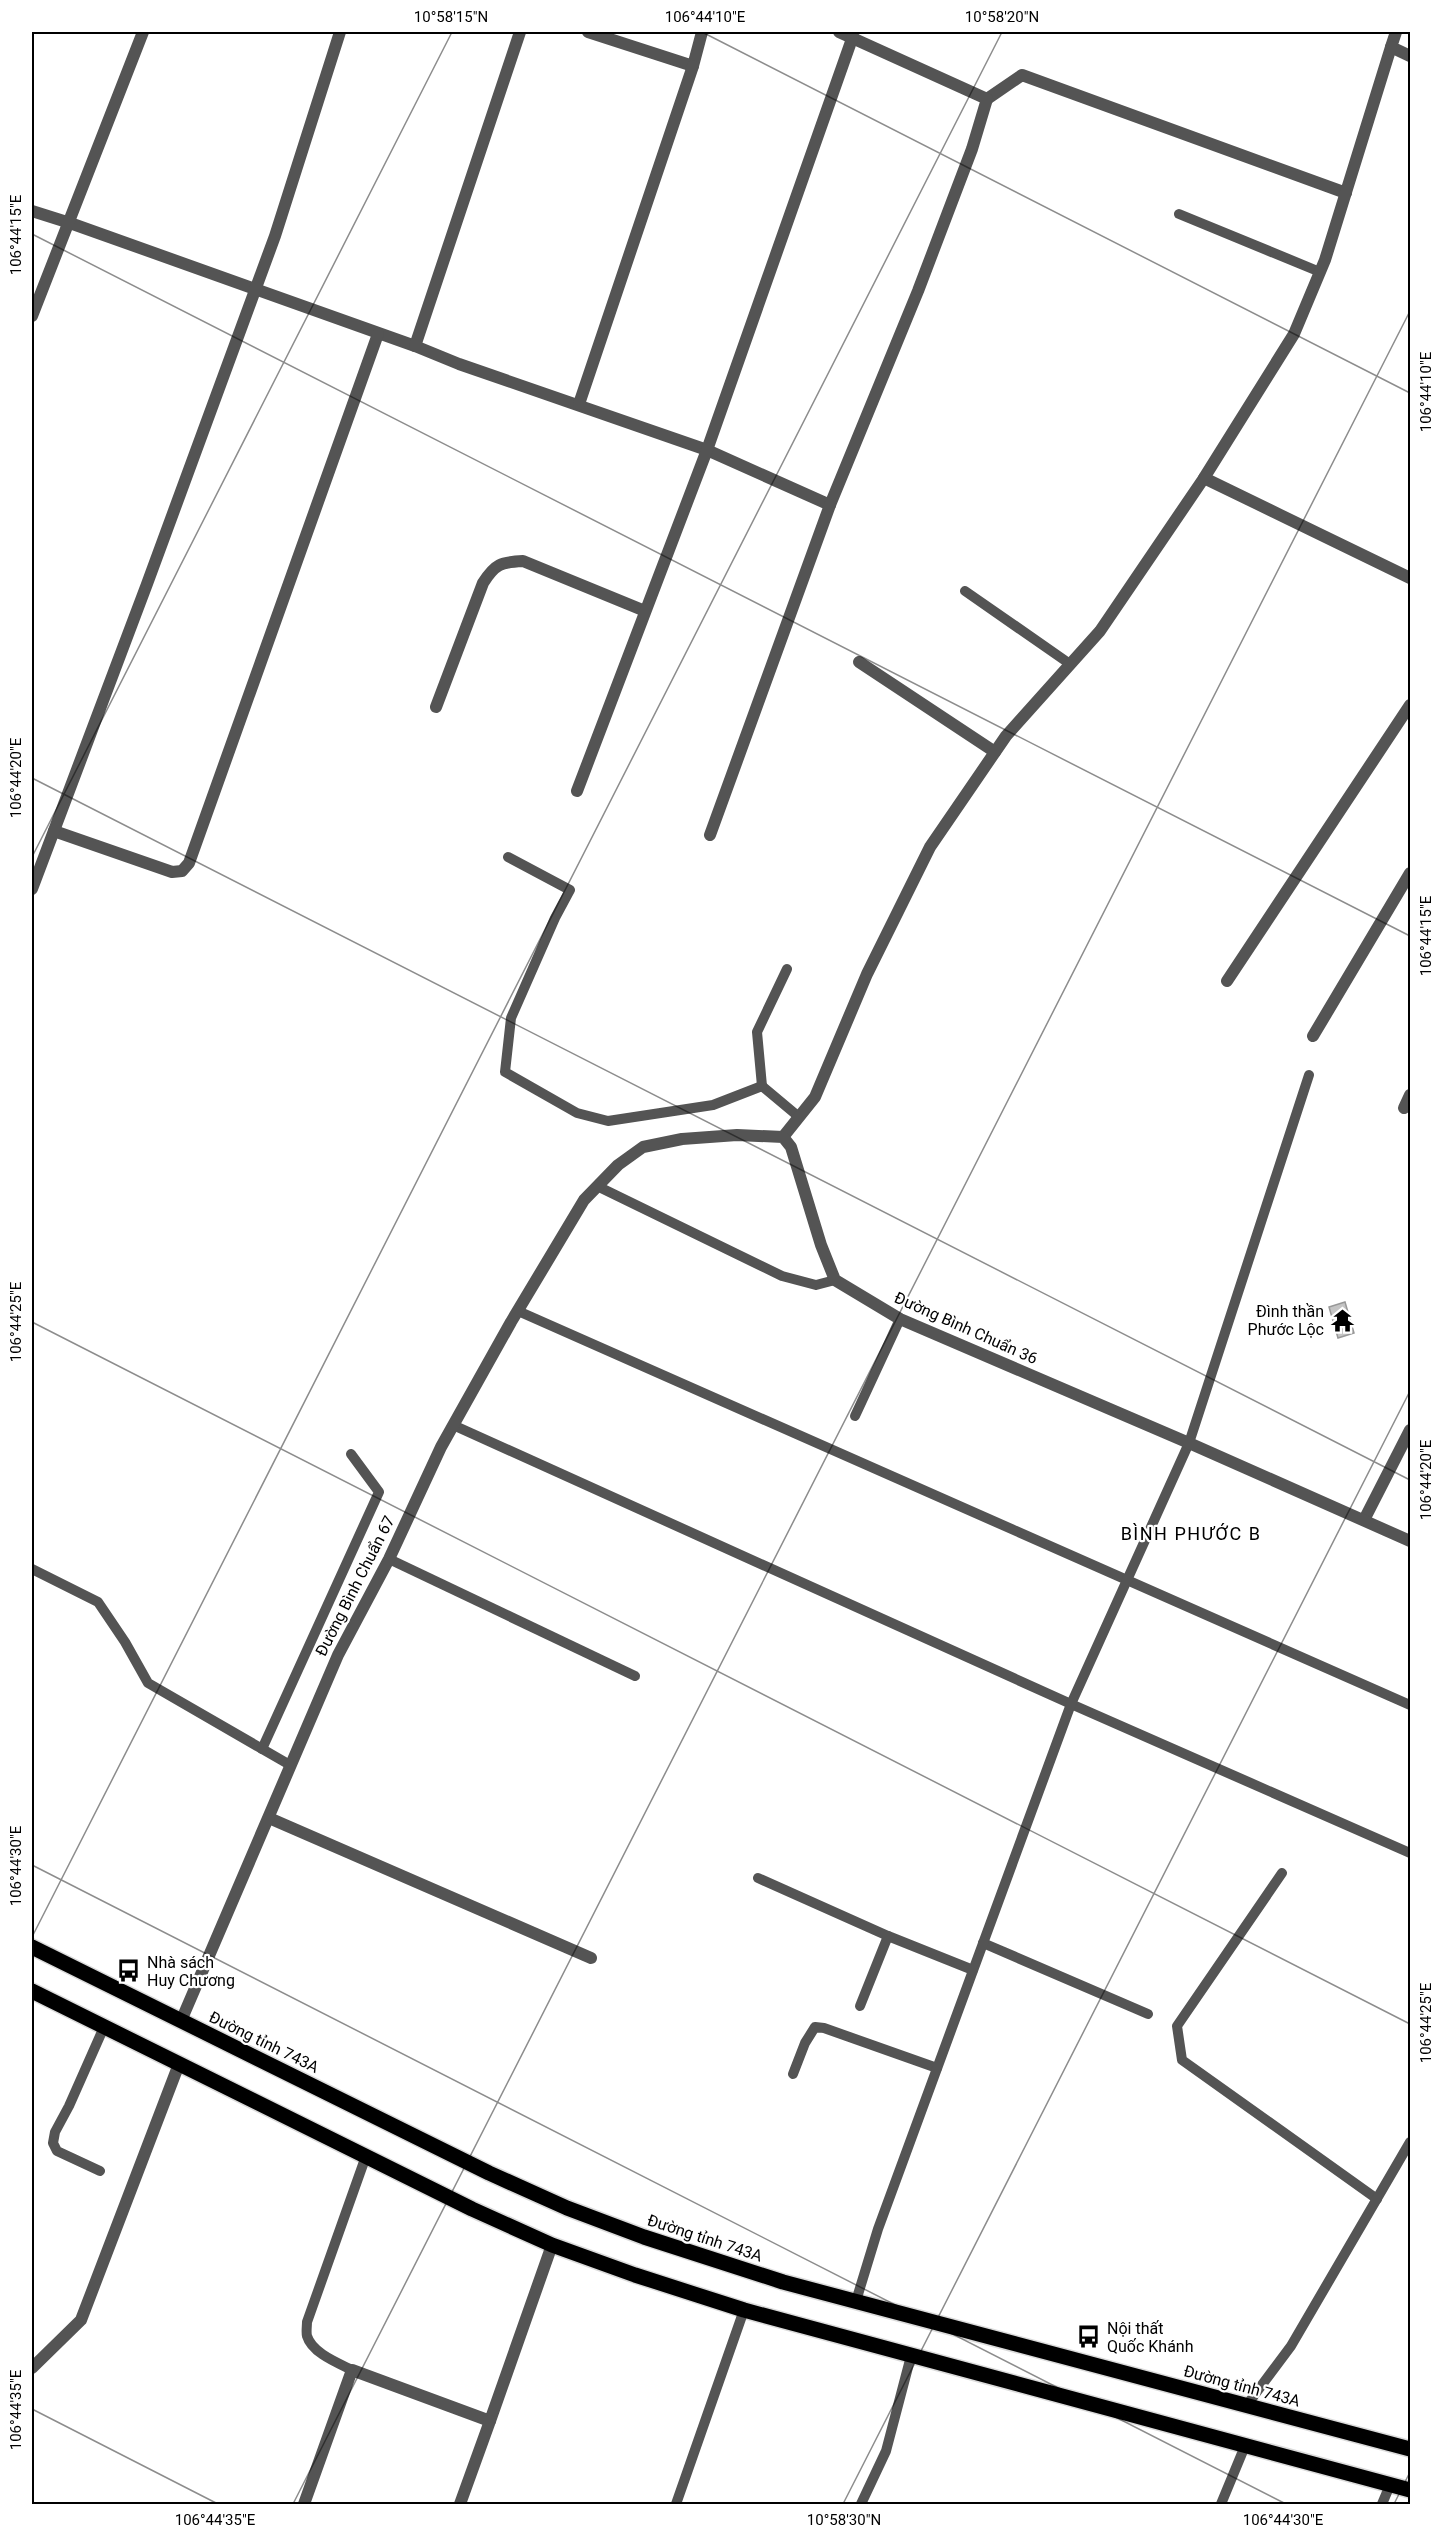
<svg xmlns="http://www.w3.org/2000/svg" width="1442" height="2536" font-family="Roboto,sans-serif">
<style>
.building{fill:#c4c4c4;stroke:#989898;stroke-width:1.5}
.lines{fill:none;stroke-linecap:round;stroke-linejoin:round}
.primary-casing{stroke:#dbdbdb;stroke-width:18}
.lane{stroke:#545454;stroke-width:10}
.street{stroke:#545454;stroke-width:12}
.primary{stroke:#000;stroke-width:15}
.ticks{fill:none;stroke:#000;stroke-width:1.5;stroke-opacity:0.45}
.labels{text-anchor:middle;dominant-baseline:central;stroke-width:4.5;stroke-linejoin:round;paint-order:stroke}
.poi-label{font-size:16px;fill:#000;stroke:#fff;text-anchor:start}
.street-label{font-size:16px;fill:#000;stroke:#fff}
.neighbourhood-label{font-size:18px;letter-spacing:1.5px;fill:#000;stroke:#fff}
.neatline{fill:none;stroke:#000;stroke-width:2}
.ticks-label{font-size:15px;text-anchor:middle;fill:#000}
</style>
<rect width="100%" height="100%" fill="#fff"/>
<!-- building -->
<path class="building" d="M 1345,1302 L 1354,1333 L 1338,1338 L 1329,1307 Z"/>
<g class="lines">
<defs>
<g id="primary">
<path d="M 32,1947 L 489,2173 L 567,2208 L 644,2237 L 783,2282 L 1410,2449"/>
<path d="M 32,1991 L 472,2209 L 552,2245 L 635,2275 L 744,2310 L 1410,2490"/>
</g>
</defs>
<!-- primary casing -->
<use href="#primary" class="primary-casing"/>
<!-- lane -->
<g class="lane">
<path d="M 1179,214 L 1320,272"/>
<path d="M 965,591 L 1070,664"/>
<path d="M 508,857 L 570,890 L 555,918 L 511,1018 L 505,1072 L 577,1113 L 608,1121 L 713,1105 L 762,1086 L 799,1117"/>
<path d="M 762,1086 L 757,1032 L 787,969"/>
<path d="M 597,1186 L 782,1276 L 816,1285 L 835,1280"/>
<path d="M 518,1311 L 1410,1705"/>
<path d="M 855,1416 L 900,1319"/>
<path d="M 453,1425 L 1071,1704 L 1410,1853"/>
<path d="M 389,1559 L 635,1676"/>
<path d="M 32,1569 L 98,1602 L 125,1642 L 148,1683 L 290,1765"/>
<path d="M 262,1749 L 379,1492 L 351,1454"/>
<path d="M 1282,1873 L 1177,2026 L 1182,2060 L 1377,2199"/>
<path d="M 758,1878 L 888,1936"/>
<path d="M 983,1943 L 1148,2014"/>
<path d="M 860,2006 L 888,1936 L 973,1970"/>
<path d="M 793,2074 L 805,2043 L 815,2027 L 824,2028 L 937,2068"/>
<path d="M 100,2171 L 57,2151 L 53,2143 L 55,2132 L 69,2106 L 104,2027"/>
<path d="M 856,2301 L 878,2229 L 1071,1704 L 1189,1443 L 1309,1075"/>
<path d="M 352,2370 C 338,2363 312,2353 307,2336 C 306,2332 307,2326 307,2322 L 366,2156"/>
<path d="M 1247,2405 L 1291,2346 L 1410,2142"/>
<path d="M 676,2504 L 744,2310"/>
<path d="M 861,2504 L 886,2451 L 911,2356"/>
<path d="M 1221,2504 L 1245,2446"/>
<path d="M 1382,2504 L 1390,2485"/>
</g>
<!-- street -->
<g class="street">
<path d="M 588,32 L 693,66 L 702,32"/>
<path d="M 1396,32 L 1391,47 L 1410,56"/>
<path d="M 987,99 L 1022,75 L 1346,193"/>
<path d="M 32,211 L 70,223 L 415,346 L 459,364 L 707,450 L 830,505 L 918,291 L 972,149 L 987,99 L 839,32"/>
<path d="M 32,316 L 143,32"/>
<path d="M 415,346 L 520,32"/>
<path d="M 579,404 L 693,66"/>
<path d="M 1204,478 L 1410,578"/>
<path d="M 859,662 L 995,752"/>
<path d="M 436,707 L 483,583 C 495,564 501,562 523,561 L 645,611"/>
<path d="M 577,791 L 707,450 L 853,36"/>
<path d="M 54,831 L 172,872 L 182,871 L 189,863 L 378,334"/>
<path d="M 710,835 L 830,505"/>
<path d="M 32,889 L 147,584 L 275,236 L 340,32"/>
<path d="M 1227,981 L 1410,705"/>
<path d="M 1313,1036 L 1410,873"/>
<path d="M 1404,1108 L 1410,1095"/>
<path d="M 783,1137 L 815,1097 L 867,974 L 930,847 L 1006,736 L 1100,631 L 1204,478 L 1294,334 L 1325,260 L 1391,47"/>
<path d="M 1364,1520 L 1410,1430"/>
<path d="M 269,1818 L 591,1958"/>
<path d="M 181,2021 L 338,1655 L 389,1559 L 441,1447 L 511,1322 L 584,1200 L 618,1165 L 643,1147 L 682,1139 L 737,1135 L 783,1137 L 791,1147 L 821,1245 L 835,1280 L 900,1319 L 1189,1443 L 1410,1541"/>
<path d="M 32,2368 L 81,2320 L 179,2064"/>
<path d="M 304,2504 L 352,2370 L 490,2421 L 552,2245"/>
<path d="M 460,2504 L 490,2421"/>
</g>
<!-- primary -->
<use href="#primary" class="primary"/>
</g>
<!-- ticks -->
<path class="ticks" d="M 702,32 L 1410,393M 32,234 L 1410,936M 32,778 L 1410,1480M 32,857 L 452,32M 32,1322 L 1410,2024M 32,1865 L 1286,2504M 32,1937 L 1002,32M 32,2409 L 218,2504M 293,2504 L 1410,311M 843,2504 L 1410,1391M 1394,2504 L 1410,2472"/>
<!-- icons -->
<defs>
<symbol id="temple-bare" viewBox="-9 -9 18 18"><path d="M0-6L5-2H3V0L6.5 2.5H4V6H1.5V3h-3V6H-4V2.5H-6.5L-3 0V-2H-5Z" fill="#000" stroke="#fff" stroke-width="2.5" paint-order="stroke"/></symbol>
<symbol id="bus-bare" viewBox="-9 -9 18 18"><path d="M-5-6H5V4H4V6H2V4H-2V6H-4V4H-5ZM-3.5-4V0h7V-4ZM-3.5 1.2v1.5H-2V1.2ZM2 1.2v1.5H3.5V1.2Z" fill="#000" stroke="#fff" stroke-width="2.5" paint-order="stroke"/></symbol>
</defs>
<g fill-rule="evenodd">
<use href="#temple-bare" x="1326" y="1304" width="33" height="33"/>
<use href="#bus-bare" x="112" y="1954" width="33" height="33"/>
<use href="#bus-bare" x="1072" y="2320" width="33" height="33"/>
</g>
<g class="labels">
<!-- poi labels -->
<g class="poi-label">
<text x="1324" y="1311" text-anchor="end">Đình thần<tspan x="1324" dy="18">Phước Lộc</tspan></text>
<text x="147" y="1962">Nhà sách<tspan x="147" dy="18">Huy Chương</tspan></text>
<text x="1107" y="2328">Nội thất<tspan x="1107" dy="18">Quốc Khánh</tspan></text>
</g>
<!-- street labels -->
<g class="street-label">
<text transform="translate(966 1328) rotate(24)">Đường Bình Chuẩn 36</text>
<text transform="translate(355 1586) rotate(-63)">Đường Bình Chuẩn 67</text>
<text transform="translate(264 2042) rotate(26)">Đường tỉnh 743A</text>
<text transform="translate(705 2238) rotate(18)">Đường tỉnh 743A</text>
<text transform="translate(1242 2386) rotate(15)">Đường tỉnh 743A</text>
</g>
<!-- neighbourhood labels -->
<g class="neighbourhood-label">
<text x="1191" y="1533">BÌNH PHƯỚC B</text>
</g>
</g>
<!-- border -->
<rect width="1442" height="2536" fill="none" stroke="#ffffff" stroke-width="66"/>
<rect x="33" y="33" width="1376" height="2470" class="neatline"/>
<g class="ticks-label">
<text x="451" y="22">10°58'15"N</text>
<text x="705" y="22">106°44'10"E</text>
<text x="1002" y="22">10°58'20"N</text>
<text transform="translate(16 235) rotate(-90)" y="5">106°44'15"E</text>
<text transform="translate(1426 392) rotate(-90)" y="5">106°44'10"E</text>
<text transform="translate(16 778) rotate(-90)" y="5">106°44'20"E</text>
<text transform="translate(1426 936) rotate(-90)" y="5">106°44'15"E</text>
<text transform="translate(16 1322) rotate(-90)" y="5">106°44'25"E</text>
<text transform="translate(1426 1480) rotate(-90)" y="5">106°44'20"E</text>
<text transform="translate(16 1866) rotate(-90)" y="5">106°44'30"E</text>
<text transform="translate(1426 2023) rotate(-90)" y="5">106°44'25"E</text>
<text transform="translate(16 2410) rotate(-90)" y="5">106°44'35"E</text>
<text x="215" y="2525">106°44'35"E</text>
<text x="844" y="2525">10°58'30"N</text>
<text x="1283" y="2525">106°44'30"E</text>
</g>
</svg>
